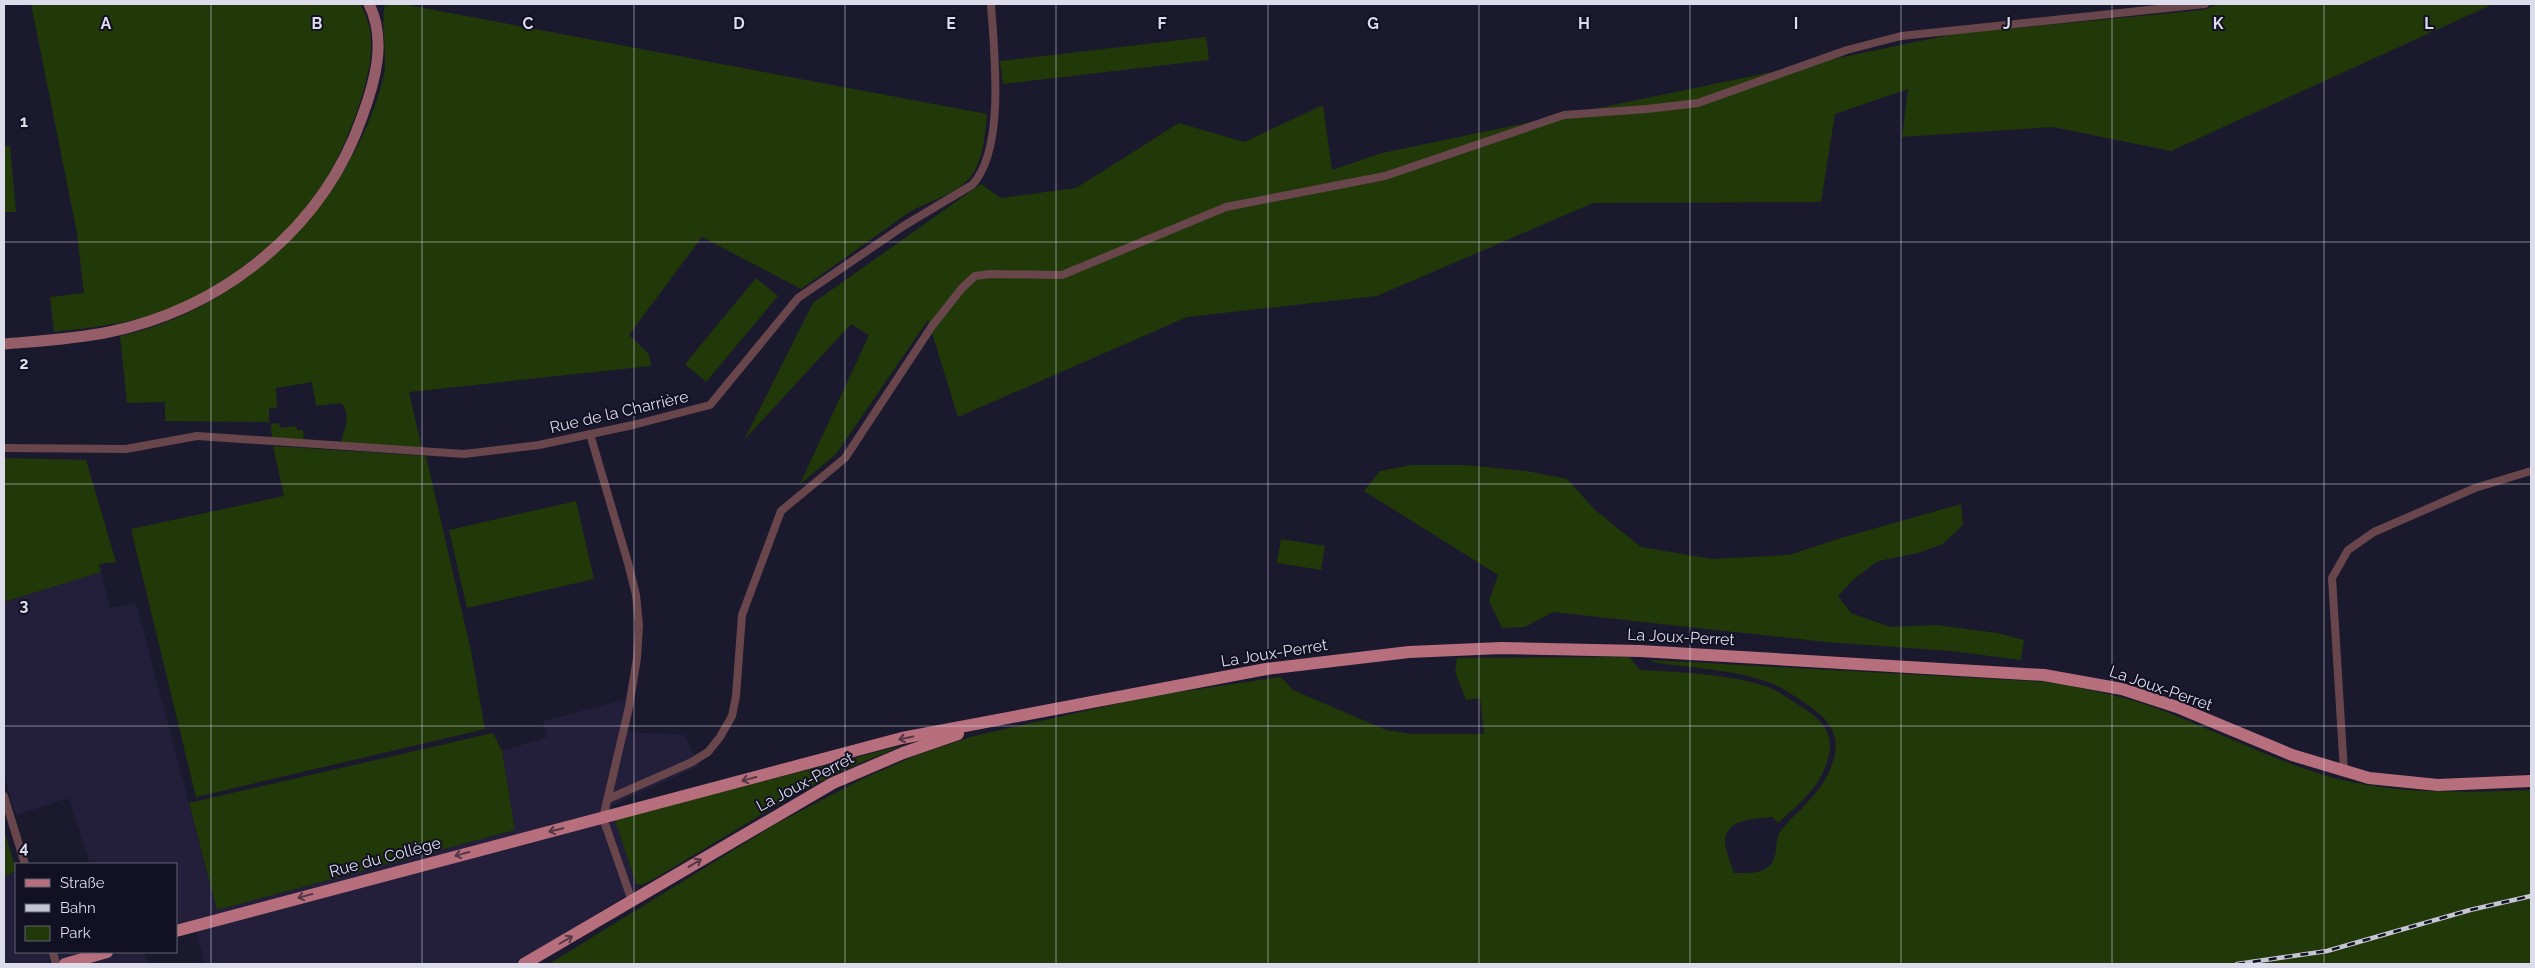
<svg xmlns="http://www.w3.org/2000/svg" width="2535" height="968" font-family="Raleway,sans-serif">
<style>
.built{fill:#231f3a}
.green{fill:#213908}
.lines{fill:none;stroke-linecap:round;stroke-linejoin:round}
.minor{stroke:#69464c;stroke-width:8}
.secondary{stroke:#955d68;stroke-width:11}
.primary{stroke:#b76e7d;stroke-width:12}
.rail-casing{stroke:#c6c5d4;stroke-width:4.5}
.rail{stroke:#121023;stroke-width:2.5;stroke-dasharray:8;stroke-linecap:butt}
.oneway{stroke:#543647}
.grid{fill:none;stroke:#dddceb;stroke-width:1;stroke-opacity:0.55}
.labels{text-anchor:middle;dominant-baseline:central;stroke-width:4;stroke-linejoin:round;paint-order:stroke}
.street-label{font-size:16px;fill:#dddceb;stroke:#121023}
.grid-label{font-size:16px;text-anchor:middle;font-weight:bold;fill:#dddceb;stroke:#121023;stroke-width:4;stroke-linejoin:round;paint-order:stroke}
</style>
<rect width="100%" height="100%" fill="#1b192d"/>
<!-- built -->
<g class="built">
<path d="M 101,572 L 110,608 L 136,603 L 217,910 L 515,830 L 502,751 L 547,737 L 543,721 L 634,697 L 629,732 L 685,735 L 699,766 L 611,806 L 637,889 L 515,964 L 205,964 L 196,931 L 176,937 L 176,864 L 90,864 L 69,798 L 16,815 L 4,775 L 4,602 Z"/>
<path d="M 16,872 L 16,952 L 61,952 L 62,956 L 77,952 L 145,952 L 148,964 L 4,964 L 4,877 Z"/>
</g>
<!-- green -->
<g class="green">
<path d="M 31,4 L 360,4 C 379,35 370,70 360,102 C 347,143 321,197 292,228 C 284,236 274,242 265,249 C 239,270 214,290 183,304 C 144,322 97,327 54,332 L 50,297 L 84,293 L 77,233 Z"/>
<path d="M 385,4 L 402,4 L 987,114 C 985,133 984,153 975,170 C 962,195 930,199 908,213 C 872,238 837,264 801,289 L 702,237 L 629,335 L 649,354 L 651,366 L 409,392 L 422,449 L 344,445 L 341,440 C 346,427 351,415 341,403 L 316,406 L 312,382 L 276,388 L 277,408 L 269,408 L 269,422 L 165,421 L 165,402 L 127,403 L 120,336 C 243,310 352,200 383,79 C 389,55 380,28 385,4 Z"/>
<path d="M 2219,4 L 2493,4 L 2171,151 L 2053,127 L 1902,137 L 1908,89 L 1835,114 L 1821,202 L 1593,203 L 1377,296 L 1187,317 L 958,417 L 928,320 L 836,454 L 800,484 L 869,335 L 851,324 L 744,440 L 813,303 L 981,184 L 1001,198 L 1076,188 L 1179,123 L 1244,142 L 1323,105 L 1332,170 L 1382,153 L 1954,34 L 2203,10 Z"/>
<path d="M 1206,37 L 1209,60 L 1003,84 L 1000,61 Z"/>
<path d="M 4,146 L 10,146 L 16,212 L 4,212 Z"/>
<path d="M 756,278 L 778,296 L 706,382 L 685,364 Z"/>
<path d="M 279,423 L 280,428 L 296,426 L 297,430 L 303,430 L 304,442 L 272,440 L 271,424 Z"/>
<path d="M 273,446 L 426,456 L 471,651 L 485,729 L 196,797 L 131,529 L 284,496 Z"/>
<path d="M 4,458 L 86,460 L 116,562 L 99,564 L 101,572 L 4,602 Z"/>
<path d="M 1412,465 L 1465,465 L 1527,471 L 1567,479 L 1595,510 L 1641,547 L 1712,559 L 1789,555 L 1841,538 L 1961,504 L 1963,525 L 1943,544 L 1918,553 L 1878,561 L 1854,579 L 1838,596 L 1851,613 L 1890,627 L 1936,625 L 1997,633 L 2024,640 L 2021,660 L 1951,651 L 1826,642 L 1553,612 L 1525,627 L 1502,628 L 1489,601 L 1498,575 L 1364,491 L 1380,471 Z"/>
<path d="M 576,501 L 594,579 L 467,608 L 449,530 Z"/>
<path d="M 1281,539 L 1325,546 L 1321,570 L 1277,563 Z"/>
<path d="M 1629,657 L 1640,670 C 1679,672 1730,674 1768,687 C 1779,691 1790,700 1800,706 C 1828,723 1838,740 1823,772 C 1814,793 1794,808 1778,823 L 1772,817 C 1756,819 1728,818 1725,839 C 1724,848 1731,864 1734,873 C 1754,873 1774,875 1776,849 C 1777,840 1777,835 1783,828 C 1799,810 1819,794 1829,772 C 1845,736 1831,720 1802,701 C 1790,693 1778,685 1765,681 C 1734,670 1685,667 1652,662 L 1652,660 L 2046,682 C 2083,688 2120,695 2156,708 C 2209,728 2260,754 2314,772 C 2385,795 2457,793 2531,790 L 2531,964 L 549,964 L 774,825 L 864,778 L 917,755 L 974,736 L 1152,696 L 1281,677 L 1293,690 L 1386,730 L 1411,734 L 1484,734 L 1480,698 L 1466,700 L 1455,672 L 1457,658 Z"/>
<path d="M 493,733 L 502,751 L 515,830 L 217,910 L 189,803 Z"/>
<path d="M 904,745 L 839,772 L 791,797 L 652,880 L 642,885 L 636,884 L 615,820 Z"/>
<path d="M 4,829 L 16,871 L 4,877 Z"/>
</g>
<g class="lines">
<!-- minor -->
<g class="minor">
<path d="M 590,434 L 628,563 L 636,595 L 639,625 L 637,658 L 629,707 L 603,818 L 632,901"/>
<path d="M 4,448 L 126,449 L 197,436 L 464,454 L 539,445 L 633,425 L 710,405 L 798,298 L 905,225 L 972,185 C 1006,149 994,51 991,4"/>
<path d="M 2344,772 L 2332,578 L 2348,550 L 2374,532 L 2475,488 L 2531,471"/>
<path d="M 4,796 L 25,864"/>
<path d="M 608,799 L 692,762 L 708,752 L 720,737 L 732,716 L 736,696 L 742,615 L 781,511 L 845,458 L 932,326 L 962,288 L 975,276 L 990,274 L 1062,275 L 1226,207 L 1385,176 L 1564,115 L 1647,109 L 1698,103 L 1847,50 L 1901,36 L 2205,4"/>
<path d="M 53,952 L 56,964"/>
</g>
<!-- secondary -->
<path class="secondary" d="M 4,344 C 39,341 75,339 109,332 C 223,308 323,229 362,117 C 375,82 387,40 369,4"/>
<!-- primary -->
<g class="primary">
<path d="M 176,931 L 902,738 L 1266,669 L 1409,652 L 1501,648 L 1640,651 L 2044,675 L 2122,689 L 2177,707 L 2292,755 L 2369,778 L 2438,785 L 2531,781"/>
<path d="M 65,964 L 107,952"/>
<path d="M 524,964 L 833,783 L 903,753 L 958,734"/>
</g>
<defs>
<path id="rail" d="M 2237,964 L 2327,951 L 2470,910 L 2531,896"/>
</defs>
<!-- rail casing -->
<use href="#rail" class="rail-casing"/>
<!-- rail -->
<use href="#rail" class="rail"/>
</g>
<!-- one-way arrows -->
<defs><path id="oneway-shaft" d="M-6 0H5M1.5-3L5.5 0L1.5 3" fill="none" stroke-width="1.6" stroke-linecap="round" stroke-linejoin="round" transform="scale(1.25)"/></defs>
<g class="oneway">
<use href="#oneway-shaft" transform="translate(906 738) rotate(168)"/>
<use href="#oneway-shaft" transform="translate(749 779) rotate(165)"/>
<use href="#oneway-shaft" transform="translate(556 830) rotate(166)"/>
<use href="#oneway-shaft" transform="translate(462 854) rotate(165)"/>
<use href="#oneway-shaft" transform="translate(695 863) rotate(-31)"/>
<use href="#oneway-shaft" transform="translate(305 896) rotate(165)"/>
<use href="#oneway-shaft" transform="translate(566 940) rotate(-30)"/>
</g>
<!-- grid -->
<path class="grid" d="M 211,4 L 211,964M 422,4 L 422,964M 634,4 L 634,964M 845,4 L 845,964M 1056,4 L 1056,964M 1268,4 L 1268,964M 1479,4 L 1479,964M 1690,4 L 1690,964M 1901,4 L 1901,964M 2112,4 L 2112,964M 2324,4 L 2324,964M 4,242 L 2531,242M 4,484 L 2531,484M 4,726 L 2531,726"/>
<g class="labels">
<!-- street labels -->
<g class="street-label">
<text transform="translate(619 412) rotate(-13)">Rue de la Charrière</text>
<text transform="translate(1681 637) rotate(3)">La Joux-Perret</text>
<text transform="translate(1274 653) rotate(-9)">La Joux-Perret</text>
<text transform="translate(2161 688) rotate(19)">La Joux-Perret</text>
<text transform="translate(805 782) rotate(-28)">La Joux-Perret</text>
<text transform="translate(385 857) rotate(-15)">Rue du Collège</text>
</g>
</g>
<g class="grid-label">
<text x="106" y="29">A</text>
<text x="317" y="29">B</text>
<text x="528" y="29">C</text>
<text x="739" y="29">D</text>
<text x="951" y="29">E</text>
<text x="1162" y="29">F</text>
<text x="1373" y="29">G</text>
<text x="1584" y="29">H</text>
<text x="1796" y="29">I</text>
<text x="2007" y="29">J</text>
<text x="2218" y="29">K</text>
<text x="2429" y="29">L</text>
<text x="24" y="127">1</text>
<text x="24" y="369">2</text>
<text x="24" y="611">3</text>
<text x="24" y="853">4</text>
</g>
<!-- border -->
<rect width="2535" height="968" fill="none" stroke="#dddceb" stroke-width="10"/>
<!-- legend -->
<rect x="15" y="863" width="162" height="90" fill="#121023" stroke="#636273"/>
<rect x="25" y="879" width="25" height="8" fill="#b76e7d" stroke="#636273"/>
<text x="60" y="888" font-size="15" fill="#dddceb">Straße</text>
<rect x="25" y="904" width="25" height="8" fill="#c6c5d4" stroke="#636273"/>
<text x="60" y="913" font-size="15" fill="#dddceb">Bahn</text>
<rect x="25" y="926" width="25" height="15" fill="#213908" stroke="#636273"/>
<text x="60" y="938" font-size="15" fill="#dddceb">Park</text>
</svg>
